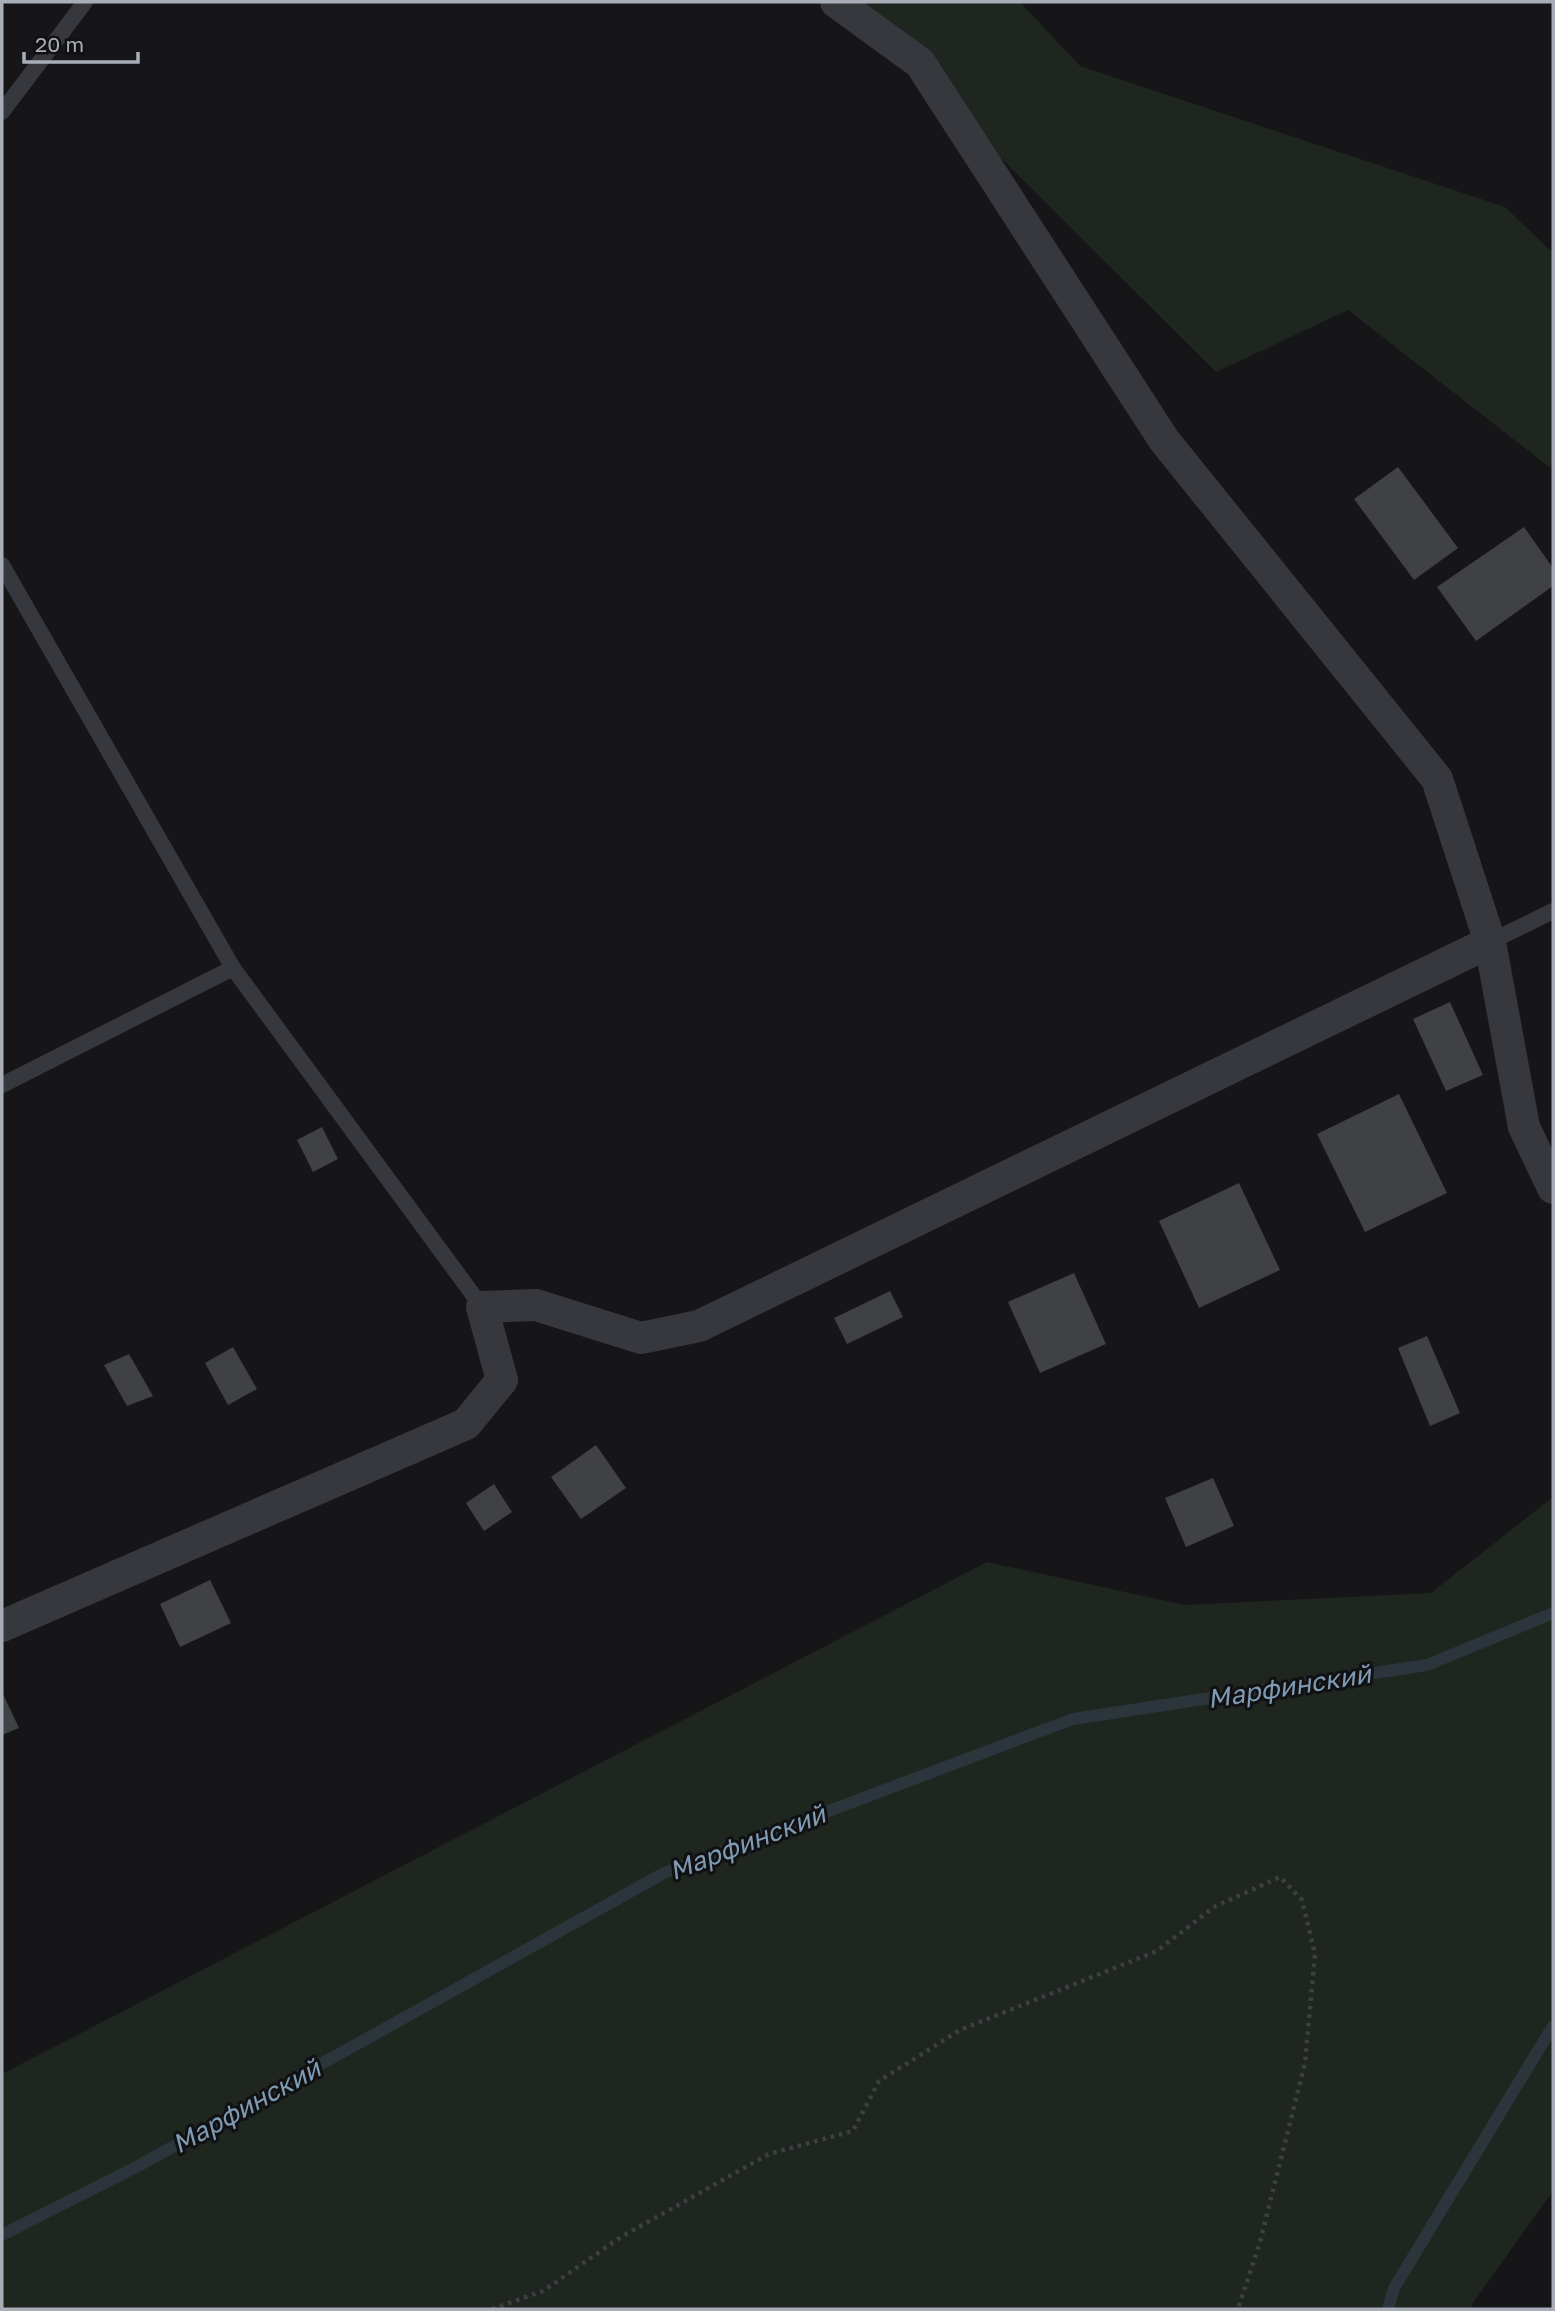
<svg xmlns="http://www.w3.org/2000/svg" width="1555" height="2311" font-family="'Golos Text',sans-serif">
<style>
.green{fill:#1e261f}
.lines{fill:none;stroke-linecap:round;stroke-linejoin:round}
.stream{stroke:#2c353c;stroke-width:12}
.building{fill:#404145}
.path{stroke:#3d3f44;stroke-width:4.5;stroke-dasharray:3.5 5;stroke-linecap:butt}
.service{stroke:#37383d;stroke-width:16}
.minor{stroke:#37383d;stroke-width:32}
.labels{text-anchor:middle;dominant-baseline:central;stroke-width:6;stroke-linejoin:round;paint-order:stroke}
.water-label{font-size:26px;font-style:italic;fill:#7f9bb3;stroke:#111113}
</style>
<rect width="100%" height="100%" fill="#161618"/>
<!-- green -->
<g class="green">
<path d="M 844,2 L 1020,2 L 1080,66 L 1505,207 L 1553,253 L 1553,470 L 1348,310 L 1216,372 Z"/>
<path d="M 1553,1497 L 1553,2191 L 1471,2306 L 1473,2309 L 2,2309 L 2,2074 L 987,1562 L 1185,1605 L 1431,1593 Z"/>
</g>
<g class="lines">
<!-- stream -->
<g class="stream">
<path d="M 2,2235 L 140,2165 L 664,1873 L 1073,1719 L 1427,1665 L 1553,1613"/>
<path d="M 1388,2309 L 1394,2288 L 1553,2026"/>
</g>
</g>
<!-- building -->
<g class="building">
<path d="M 1398,467 L 1458,548 L 1414,580 L 1354,499 Z"/>
<path d="M 1524,527 L 1553,568 L 1553,586 L 1476,641 L 1437,587 Z"/>
<path d="M 1450,1002 L 1483,1075 L 1446,1091 L 1413,1019 Z"/>
<path d="M 1399,1094 L 1447,1193 L 1365,1232 L 1317,1134 Z"/>
<path d="M 322,1127 L 338,1159 L 313,1172 L 297,1140 Z"/>
<path d="M 1239,1183 L 1280,1270 L 1199,1308 L 1159,1221 Z"/>
<path d="M 1074,1273 L 1106,1344 L 1040,1373 L 1008,1302 Z"/>
<path d="M 890,1291 L 903,1317 L 847,1344 L 834,1318 Z"/>
<path d="M 1427,1336 L 1460,1413 L 1430,1426 L 1398,1348 Z"/>
<path d="M 233,1347 L 257,1389 L 228,1405 L 205,1363 Z"/>
<path d="M 129,1354 L 153,1396 L 127,1406 L 104,1365 Z"/>
<path d="M 596,1445 L 626,1488 L 581,1519 L 551,1477 Z"/>
<path d="M 1213,1478 L 1234,1526 L 1186,1547 L 1165,1498 Z"/>
<path d="M 494,1484 L 512,1512 L 484,1531 L 466,1503 Z"/>
<path d="M 210,1580 L 231,1623 L 180,1647 L 160,1604 Z"/>
<path d="M 2,1692 L 19,1728 L 2,1735 Z"/>
</g>
<g class="lines">
<!-- path -->
<path class="path" d="M 492,2309 L 543,2291 L 621,2237 L 769,2154 L 853,2131 L 879,2081 L 960,2030 L 1157,1951 L 1214,1907 L 1280,1877 L 1302,1900 L 1315,1954 L 1305,2063 L 1260,2242 L 1238,2309"/>
<!-- service -->
<g class="service">
<path d="M 2,112 L 85,2"/>
<path d="M 2,565 L 233,968"/>
<path d="M 1490,942 L 1553,911"/>
<path d="M 2,1085 L 233,968 L 482,1307"/>
</g>
<!-- minor -->
<g class="minor">
<path d="M 836,2 L 920,63 L 1164,440 L 1437,779 L 1490,942 L 1524,1127 L 1553,1188"/>
<path d="M 2,1626 L 466,1424 L 502,1380 L 482,1307 L 536,1305 L 641,1338 L 699,1326 L 1490,942"/>
</g>
</g>
<g class="labels">
<!-- water labels -->
<g class="water-label">
<text transform="translate(1289 1686) rotate(-9)">Марфинский</text>
<text transform="translate(747 1842) rotate(-21)">Марфинский</text>
<text transform="translate(246 2106) rotate(-29)">Марфинский</text>
</g>
</g>
<!-- border -->
<rect width="1555" height="2311" fill="none" stroke="#a8adb8" stroke-width="7"/>
<!-- scale -->
<path d="M24 52v10h114v-10" fill="none" stroke="#a8adb8" stroke-width="3.5"/>
<text x="35" y="52" font-size="21" fill="#a8adb8" stroke="#111113" stroke-width="5" paint-order="stroke">20 m</text>
</svg>
